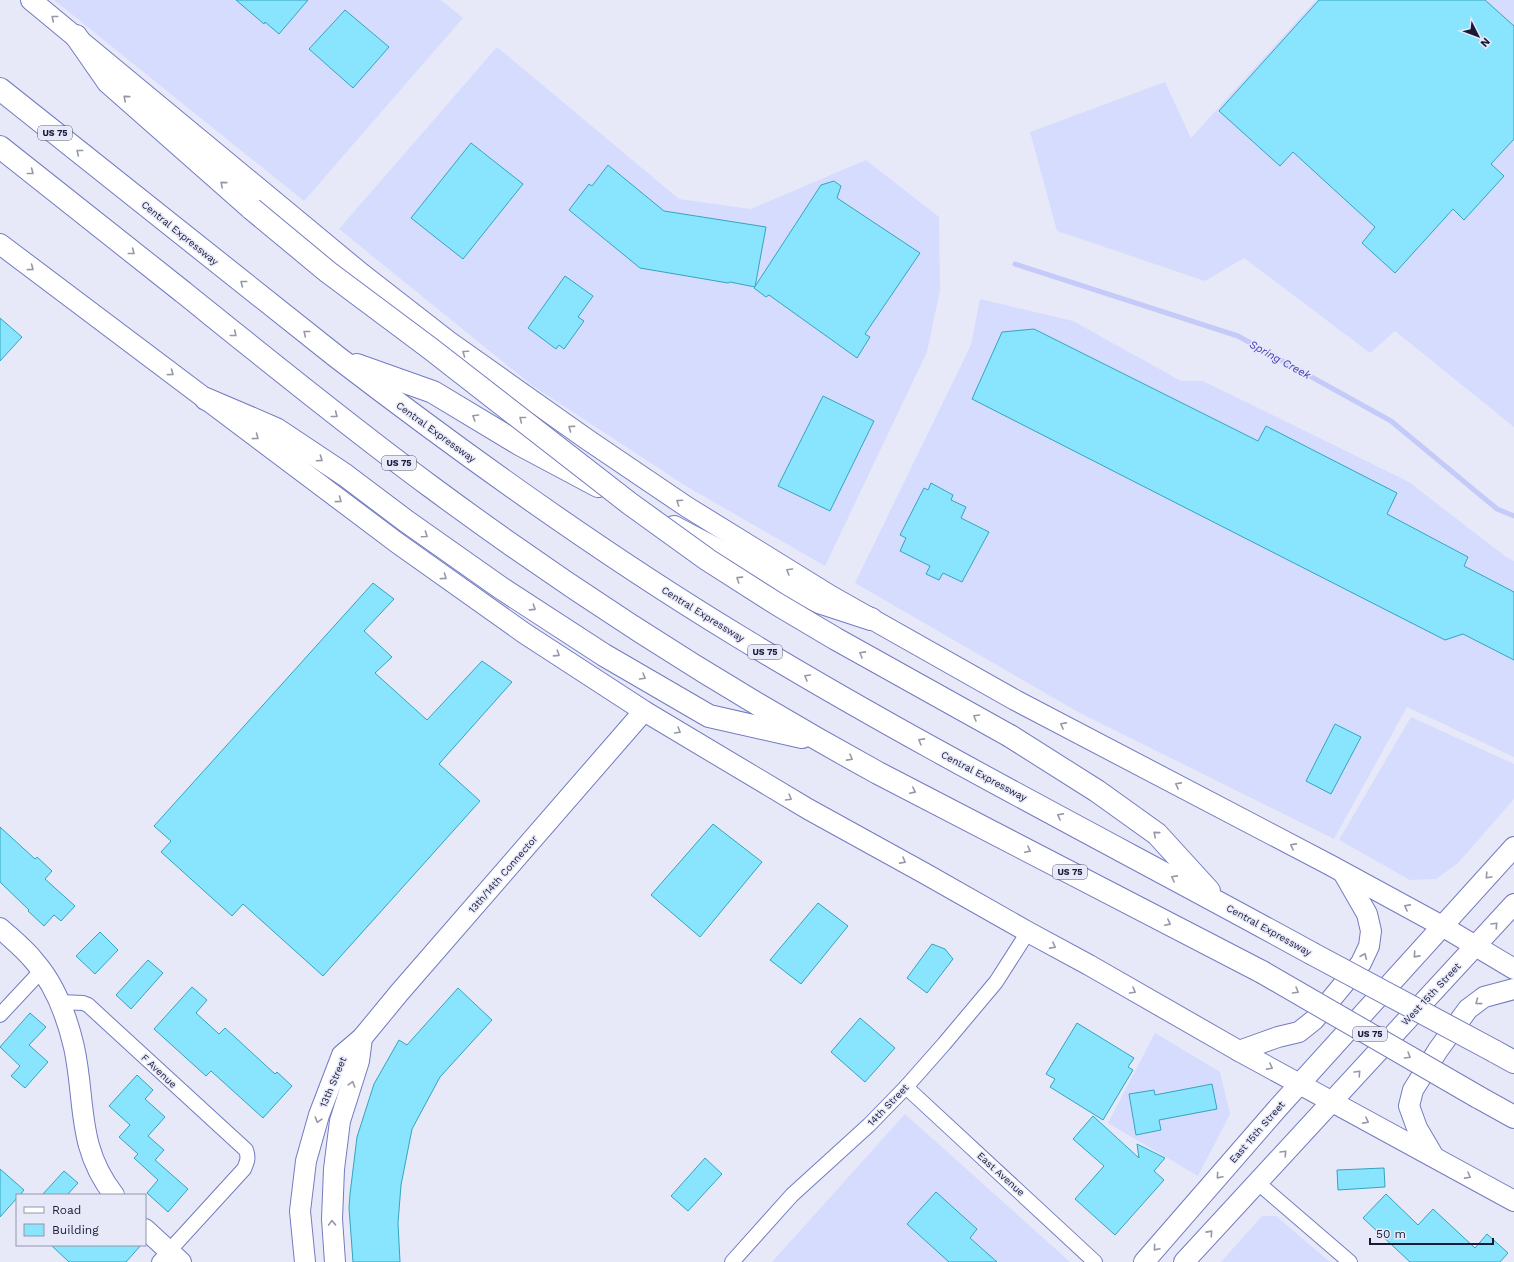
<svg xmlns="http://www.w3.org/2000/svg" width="1514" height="1262" font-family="'Work Sans',sans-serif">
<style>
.built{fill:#d6dcfd}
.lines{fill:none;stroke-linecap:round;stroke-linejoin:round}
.stream{stroke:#c4cbf8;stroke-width:5}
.building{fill:#89e4fd;stroke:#35a4bf}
.street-casing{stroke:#737bc0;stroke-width:16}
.secondary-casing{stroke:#737bc0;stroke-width:22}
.highway-casing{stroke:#737bc0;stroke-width:24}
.street{stroke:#fff;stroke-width:14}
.secondary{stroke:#fff;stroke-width:20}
.highway{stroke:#fff;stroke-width:22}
.highway-bridge-casing{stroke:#737bc0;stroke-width:24;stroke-linecap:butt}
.highway-bridge{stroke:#fff;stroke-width:22}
.oneway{stroke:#9798a5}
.labels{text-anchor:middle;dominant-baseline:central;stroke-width:3;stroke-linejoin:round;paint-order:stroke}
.shield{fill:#e7e9f9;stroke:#565870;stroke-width:1}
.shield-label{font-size:9px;font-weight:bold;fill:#181a36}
.street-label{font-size:10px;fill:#181a36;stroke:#e7e9f9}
.water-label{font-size:11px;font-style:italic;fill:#4440ba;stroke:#e7e9f9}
</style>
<rect width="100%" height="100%" fill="#e7e9f9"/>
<!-- built -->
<g class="built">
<path d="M 54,0 L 441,0 L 463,18 L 304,201 Z"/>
<path d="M 1316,0 L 1514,0 L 1514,427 L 1395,331 L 1370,353 L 1244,258 L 1205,281 L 1057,231 L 1030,132 L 1165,82 L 1191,138 Z"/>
<path d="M 497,47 L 679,199 L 751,209 L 866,160 L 939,217 L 940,290 L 927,352 L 825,566 L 686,486 L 533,386 L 339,229 Z"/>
<path d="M 980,299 L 1073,321 L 1181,381 L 1203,381 L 1409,482 L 1506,557 L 1514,561 L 1514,757 L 1407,707 L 1334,839 L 1078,712 L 855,583 L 971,345 Z"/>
<path d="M 1411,717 L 1514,764 L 1514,799 L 1458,863 L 1436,879 L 1410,880 L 1339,840 Z"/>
<path d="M 1155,1033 L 1220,1072 L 1230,1114 L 1198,1176 L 1108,1123 Z"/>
<path d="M 905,1114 L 1070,1262 L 772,1262 Z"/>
<path d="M 1262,1216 L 1276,1216 L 1330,1262 L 1221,1262 Z"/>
</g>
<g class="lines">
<!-- stream -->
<path class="stream" d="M 1015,264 L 1238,336 L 1391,421 L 1497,509 L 1514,516"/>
</g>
<!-- building -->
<g class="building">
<path d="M 236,0 L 308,0 L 279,34 L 265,22 L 264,24 Z"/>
<path d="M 1319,0 L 1485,0 L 1514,26 L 1514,139 L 1491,164 L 1504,176 L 1464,220 L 1453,209 L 1395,273 L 1362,243 L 1375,227 L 1293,152 L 1280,166 L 1219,111 Z"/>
<path d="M 345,10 L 389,47 L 353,88 L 309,49 Z"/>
<path d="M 471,143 L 523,184 L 463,259 L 411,218 Z"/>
<path d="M 608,165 L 664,211 L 766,227 L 755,287 L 730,282 L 728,283 L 640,268 L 569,210 L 589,184 L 592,186 Z"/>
<path d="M 834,181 L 841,186 L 837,198 L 920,253 L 865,334 L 870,337 L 857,358 L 769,295 L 766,297 L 754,288 L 821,185 Z"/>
<path d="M 565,276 L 593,296 L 578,317 L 584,321 L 564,349 L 559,345 L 556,349 L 528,328 Z"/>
<path d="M 0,318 L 22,337 L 0,361 Z"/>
<path d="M 1034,329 L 1258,441 L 1266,426 L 1397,493 L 1387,514 L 1468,557 L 1464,566 L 1514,592 L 1514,660 L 1463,634 L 1445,640 L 972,399 L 1002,332 Z"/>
<path d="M 823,396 L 874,421 L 830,511 L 778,486 Z"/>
<path d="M 931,483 L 953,495 L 951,500 L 966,507 L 961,518 L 989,532 L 962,582 L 943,573 L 939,580 L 926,574 L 930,566 L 900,551 L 906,538 L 900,535 L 924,488 L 928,490 Z"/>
<path d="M 373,583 L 394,599 L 364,631 L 392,657 L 375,673 L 427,720 L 482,661 L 512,682 L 439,764 L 480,801 L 323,976 L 243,904 L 232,916 L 161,852 L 171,841 L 154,826 Z"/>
<path d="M 1335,724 L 1361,737 L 1331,794 L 1306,781 Z"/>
<path d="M 713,824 L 762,862 L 700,937 L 651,895 Z"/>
<path d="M 0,827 L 35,859 L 37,857 L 52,871 L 45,879 L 75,906 L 61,921 L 54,915 L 44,926 L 28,911 L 29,910 L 0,882 Z"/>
<path d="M 818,903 L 848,926 L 801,984 L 770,960 Z"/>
<path d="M 100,932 L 118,950 L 95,974 L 76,956 Z"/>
<path d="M 932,944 L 945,949 L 953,959 L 927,993 L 907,978 Z"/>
<path d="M 148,960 L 163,973 L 131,1009 L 116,995 Z"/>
<path d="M 192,987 L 207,1000 L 196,1013 L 219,1034 L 225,1028 L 275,1074 L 277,1072 L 292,1086 L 263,1118 L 211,1071 L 206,1076 L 154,1029 Z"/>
<path d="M 458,988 L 492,1020 L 440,1077 L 412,1129 L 401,1185 L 398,1223 L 400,1262 L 353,1262 L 349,1208 L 350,1194 L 357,1137 L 374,1084 L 399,1040 L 407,1045 Z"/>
<path d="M 30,1013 L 46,1027 L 29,1045 L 48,1062 L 25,1088 L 11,1076 L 20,1066 L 0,1047 Z"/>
<path d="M 860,1018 L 895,1048 L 865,1082 L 831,1052 Z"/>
<path d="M 1077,1023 L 1134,1058 L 1128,1067 L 1133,1070 L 1103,1120 L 1050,1087 L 1055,1079 L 1046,1074 Z"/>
<path d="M 137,1075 L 153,1090 L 145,1099 L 165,1117 L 148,1136 L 164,1150 L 155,1160 L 188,1189 L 168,1212 L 147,1193 L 158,1180 L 134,1158 L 138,1154 L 119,1137 L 130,1125 L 109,1106 Z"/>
<path d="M 1212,1084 L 1217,1109 L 1159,1120 L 1161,1130 L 1136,1135 L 1129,1094 L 1154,1090 L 1155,1095 Z"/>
<path d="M 1093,1116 L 1139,1158 L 1137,1144 L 1165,1158 L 1154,1171 L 1164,1180 L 1115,1235 L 1075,1199 L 1104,1166 L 1073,1139 Z"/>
<path d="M 705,1158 L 722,1174 L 688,1211 L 671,1196 Z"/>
<path d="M 1384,1168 L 1385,1187 L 1338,1190 L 1337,1170 Z"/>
<path d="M 0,1169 L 24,1190 L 20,1195 L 17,1195 L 17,1198 L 0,1217 Z"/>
<path d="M 64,1171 L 78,1183 L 67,1195 L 42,1195 Z"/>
<path d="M 936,1192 L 977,1229 L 970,1238 L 997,1262 L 949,1262 L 907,1224 Z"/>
<path d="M 1386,1194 L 1418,1225 L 1433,1209 L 1475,1248 L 1487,1234 L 1508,1253 L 1500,1262 L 1410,1262 L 1363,1218 Z"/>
<path d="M 51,1245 L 141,1245 L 126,1262 L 69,1262 Z"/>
</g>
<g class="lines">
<defs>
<g id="street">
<path d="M 60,1002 L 83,1003 L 88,1005 L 246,1150 C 249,1158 247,1162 244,1169 L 159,1262"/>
<path d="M 0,1015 L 42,970"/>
<path d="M 906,1087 L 1095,1262"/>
<path d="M 1257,1182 L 1350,1262"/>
<path d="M 732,1262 L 792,1195 L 869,1125 L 906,1087 L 944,1044 L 996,982 L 1028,932"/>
</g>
<g id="secondary">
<path d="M 31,0 L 362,274 L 448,341 L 588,440 L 687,507 L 831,596 L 1015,700 L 1330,865 L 1442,926 L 1514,969"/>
<path d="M 0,244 L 396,542 L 524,633 L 644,711 L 808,809 L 924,873 L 1028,932 L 1089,965 L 1239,1051 L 1514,1201"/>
<path d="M 0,928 C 12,939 25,949 35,962 C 56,986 67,1017 74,1047 C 86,1102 76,1146 114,1195"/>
<path d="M 1239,1051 L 1278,1037 L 1299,1032 L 1314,1020 L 1361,963 L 1369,946 L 1371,931 L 1367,914 L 1344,874"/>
<path d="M 1434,1157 L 1417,1128 L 1409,1106 L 1413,1090 L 1438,1050 L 1468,1009 L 1484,997 L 1514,989"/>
<path d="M 145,1229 L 181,1262"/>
<path d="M 305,1262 L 300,1211 L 306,1161 L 319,1115 L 342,1055 L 362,1038 L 399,993 L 644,711"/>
<path d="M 335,1262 L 332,1219 L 334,1169 L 340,1121 L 359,1061 L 362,1038"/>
<path d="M 1144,1262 L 1277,1109 L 1514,847"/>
<path d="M 1184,1262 L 1514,904"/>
</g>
<g id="highway">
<path d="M 76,36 L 108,82 L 252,209"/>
<path d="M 0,89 L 337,357 C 466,456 598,551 738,636 C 924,749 1120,848 1311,953"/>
<path d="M 0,147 C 61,196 122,244 183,292 C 265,358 346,424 430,486 C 573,592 723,688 878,773 L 1262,972"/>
<path d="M 357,365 L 433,392 L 521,445 L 598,486"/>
<path d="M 206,399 L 276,429 L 345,475 L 406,521 L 501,588 L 604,655 L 709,716 L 802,737"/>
<path d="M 674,527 L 757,571 L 819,602 L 871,619"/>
<path d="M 1010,736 L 1097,791 L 1157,834 L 1209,891"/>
<path d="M 1494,1051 L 1514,1062"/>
<path d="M 1478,1097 L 1514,1117"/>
</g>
</defs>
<!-- street casing -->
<use href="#street" class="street-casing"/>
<!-- secondary casing -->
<use href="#secondary" class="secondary-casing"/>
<!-- highway casing -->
<use href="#highway" class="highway-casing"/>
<!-- street -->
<use href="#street" class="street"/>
<!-- secondary -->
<use href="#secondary" class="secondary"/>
<!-- highway -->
<use href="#highway" class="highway"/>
<defs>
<g id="highway-bridge">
<path d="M 252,209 L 328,272 L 431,349 L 629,503 L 708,560 L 777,604 L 836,639 L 1010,736"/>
<path d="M 1311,953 L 1494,1051"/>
<path d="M 1262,972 L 1478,1097"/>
</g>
</defs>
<!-- highway-bridge casing -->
<use href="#highway-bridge" class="highway-bridge-casing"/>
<!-- highway-bridge -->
<use href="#highway-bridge" class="highway-bridge"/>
</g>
<!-- one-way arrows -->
<defs><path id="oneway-chevron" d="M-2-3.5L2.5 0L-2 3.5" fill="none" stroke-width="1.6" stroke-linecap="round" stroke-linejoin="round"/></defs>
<g class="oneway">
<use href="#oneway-chevron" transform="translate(54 18) rotate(-141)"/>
<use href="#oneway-chevron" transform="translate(126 98) rotate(-139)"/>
<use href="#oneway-chevron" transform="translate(79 152) rotate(-141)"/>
<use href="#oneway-chevron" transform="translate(31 172) rotate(38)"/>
<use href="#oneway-chevron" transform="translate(223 184) rotate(-139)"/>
<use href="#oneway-chevron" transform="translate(132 252) rotate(38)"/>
<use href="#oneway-chevron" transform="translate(31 268) rotate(37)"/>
<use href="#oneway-chevron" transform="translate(243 283) rotate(-142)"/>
<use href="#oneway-chevron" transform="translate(306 333) rotate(-141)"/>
<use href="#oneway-chevron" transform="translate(234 334) rotate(39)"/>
<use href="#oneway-chevron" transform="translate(465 353) rotate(-145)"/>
<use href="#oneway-chevron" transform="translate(171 373) rotate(37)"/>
<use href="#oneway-chevron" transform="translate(335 415) rotate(38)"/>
<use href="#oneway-chevron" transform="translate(475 417) rotate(-149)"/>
<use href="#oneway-chevron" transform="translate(522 419) rotate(-142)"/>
<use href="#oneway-chevron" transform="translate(571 428) rotate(-144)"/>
<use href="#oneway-chevron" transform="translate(256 437) rotate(37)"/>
<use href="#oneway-chevron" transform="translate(320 459) rotate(34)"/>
<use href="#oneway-chevron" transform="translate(339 500) rotate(37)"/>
<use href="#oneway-chevron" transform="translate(679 502) rotate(-146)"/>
<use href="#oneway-chevron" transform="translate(425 535) rotate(35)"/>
<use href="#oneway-chevron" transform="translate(789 571) rotate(-149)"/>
<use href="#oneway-chevron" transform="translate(444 577) rotate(36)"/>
<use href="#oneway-chevron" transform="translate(739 579) rotate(-147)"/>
<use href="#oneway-chevron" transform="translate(533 608) rotate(33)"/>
<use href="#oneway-chevron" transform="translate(557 654) rotate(33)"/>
<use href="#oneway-chevron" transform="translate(862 654) rotate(-151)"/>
<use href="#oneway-chevron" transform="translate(643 677) rotate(30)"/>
<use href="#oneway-chevron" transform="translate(807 677) rotate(-150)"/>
<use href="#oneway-chevron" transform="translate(976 717) rotate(-150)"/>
<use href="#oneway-chevron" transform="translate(1063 725) rotate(-152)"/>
<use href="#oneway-chevron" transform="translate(678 731) rotate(31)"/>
<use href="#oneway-chevron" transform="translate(921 741) rotate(-151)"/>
<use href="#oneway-chevron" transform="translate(850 758) rotate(29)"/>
<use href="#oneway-chevron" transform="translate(1178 785) rotate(-152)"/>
<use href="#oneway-chevron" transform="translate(913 791) rotate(27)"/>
<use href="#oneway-chevron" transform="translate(789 798) rotate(31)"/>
<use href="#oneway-chevron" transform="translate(1060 816) rotate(-152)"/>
<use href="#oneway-chevron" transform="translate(1156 834) rotate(-139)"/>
<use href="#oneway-chevron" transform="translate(1293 846) rotate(-152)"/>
<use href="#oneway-chevron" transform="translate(1028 850) rotate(27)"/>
<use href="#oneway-chevron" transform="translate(903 861) rotate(29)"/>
<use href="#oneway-chevron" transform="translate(1488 876) rotate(133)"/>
<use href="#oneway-chevron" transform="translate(1174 878) rotate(-152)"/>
<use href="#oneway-chevron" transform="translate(1407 907) rotate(-152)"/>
<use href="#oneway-chevron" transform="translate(1168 923) rotate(27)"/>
<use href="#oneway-chevron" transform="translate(1495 925) rotate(-47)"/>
<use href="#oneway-chevron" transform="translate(1053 946) rotate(28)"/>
<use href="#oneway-chevron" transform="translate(1416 955) rotate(132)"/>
<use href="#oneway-chevron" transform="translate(1364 956) rotate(-67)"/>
<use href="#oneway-chevron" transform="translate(1133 991) rotate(30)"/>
<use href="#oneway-chevron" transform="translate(1296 991) rotate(30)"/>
<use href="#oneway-chevron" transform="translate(1478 1002) rotate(144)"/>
<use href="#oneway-chevron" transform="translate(1408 1056) rotate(30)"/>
<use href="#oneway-chevron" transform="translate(1270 1067) rotate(28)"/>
<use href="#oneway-chevron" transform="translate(1358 1073) rotate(-47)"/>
<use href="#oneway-chevron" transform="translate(352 1084) rotate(-73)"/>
<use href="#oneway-chevron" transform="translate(318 1120) rotate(107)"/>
<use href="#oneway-chevron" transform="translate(1366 1121) rotate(28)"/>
<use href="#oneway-chevron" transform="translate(1284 1153) rotate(-47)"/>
<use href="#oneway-chevron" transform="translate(1219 1176) rotate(131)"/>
<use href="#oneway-chevron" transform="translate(1468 1176) rotate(29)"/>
<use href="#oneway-chevron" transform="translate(332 1223) rotate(-92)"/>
<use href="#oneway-chevron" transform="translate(1210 1233) rotate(-48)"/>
<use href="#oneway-chevron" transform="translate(1156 1248) rotate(131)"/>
</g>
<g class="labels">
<!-- shield labels -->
<g class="shield">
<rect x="38" y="126" width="34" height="14" rx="3"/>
<rect x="382" y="456" width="34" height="14" rx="3"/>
<rect x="748" y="645" width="34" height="14" rx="3"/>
<rect x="1053" y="865" width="34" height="14" rx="3"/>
<rect x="1353" y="1027" width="34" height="14" rx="3"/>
</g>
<g class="shield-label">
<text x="55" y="133">US 75</text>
<text x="399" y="463">US 75</text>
<text x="765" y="652">US 75</text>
<text x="1070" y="872">US 75</text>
<text x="1370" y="1034">US 75</text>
</g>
<!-- street labels -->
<g class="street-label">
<text transform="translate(180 233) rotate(39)">Central Expressway</text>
<text transform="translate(436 432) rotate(36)">Central Expressway</text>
<text transform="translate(703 614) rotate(32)">Central Expressway</text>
<text transform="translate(984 776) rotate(28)">Central Expressway</text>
<text transform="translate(503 874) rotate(-49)">13th/14th Connector</text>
<text transform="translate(1269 930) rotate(29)">Central Expressway</text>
<text transform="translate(1431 994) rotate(-47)">West 15th Street</text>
<text transform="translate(159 1071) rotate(43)">F Avenue</text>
<text transform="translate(333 1082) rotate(-67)">13th Street</text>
<text transform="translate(888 1105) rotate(-46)">14th Street</text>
<text transform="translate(1257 1132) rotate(-49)">East 15th Street</text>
<text transform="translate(1001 1174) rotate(42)">East Avenue</text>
</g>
<!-- water labels -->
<g class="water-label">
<text transform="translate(1280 360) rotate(29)">Spring Creek</text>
</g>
</g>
<!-- legend -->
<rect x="16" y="1194" width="130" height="52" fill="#e7e9f9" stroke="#9496ab"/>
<rect x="24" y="1207" width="20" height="6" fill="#ffffff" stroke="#9496ab"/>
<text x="52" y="1214" font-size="12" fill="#181a36">Road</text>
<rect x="24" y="1224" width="20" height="12" fill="#89e4fd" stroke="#9496ab"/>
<text x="52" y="1234" font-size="12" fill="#181a36">Building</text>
<!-- north arrow -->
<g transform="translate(1478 36) rotate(132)" stroke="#e7e9f9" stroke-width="3" paint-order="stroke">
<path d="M0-3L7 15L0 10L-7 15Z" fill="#181a36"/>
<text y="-6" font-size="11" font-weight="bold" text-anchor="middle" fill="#181a36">N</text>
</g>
<!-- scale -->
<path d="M1370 1238v6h123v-6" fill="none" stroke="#181a36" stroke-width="2"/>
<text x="1376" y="1238" font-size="12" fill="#181a36" stroke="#e7e9f9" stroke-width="3" paint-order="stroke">50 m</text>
</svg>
